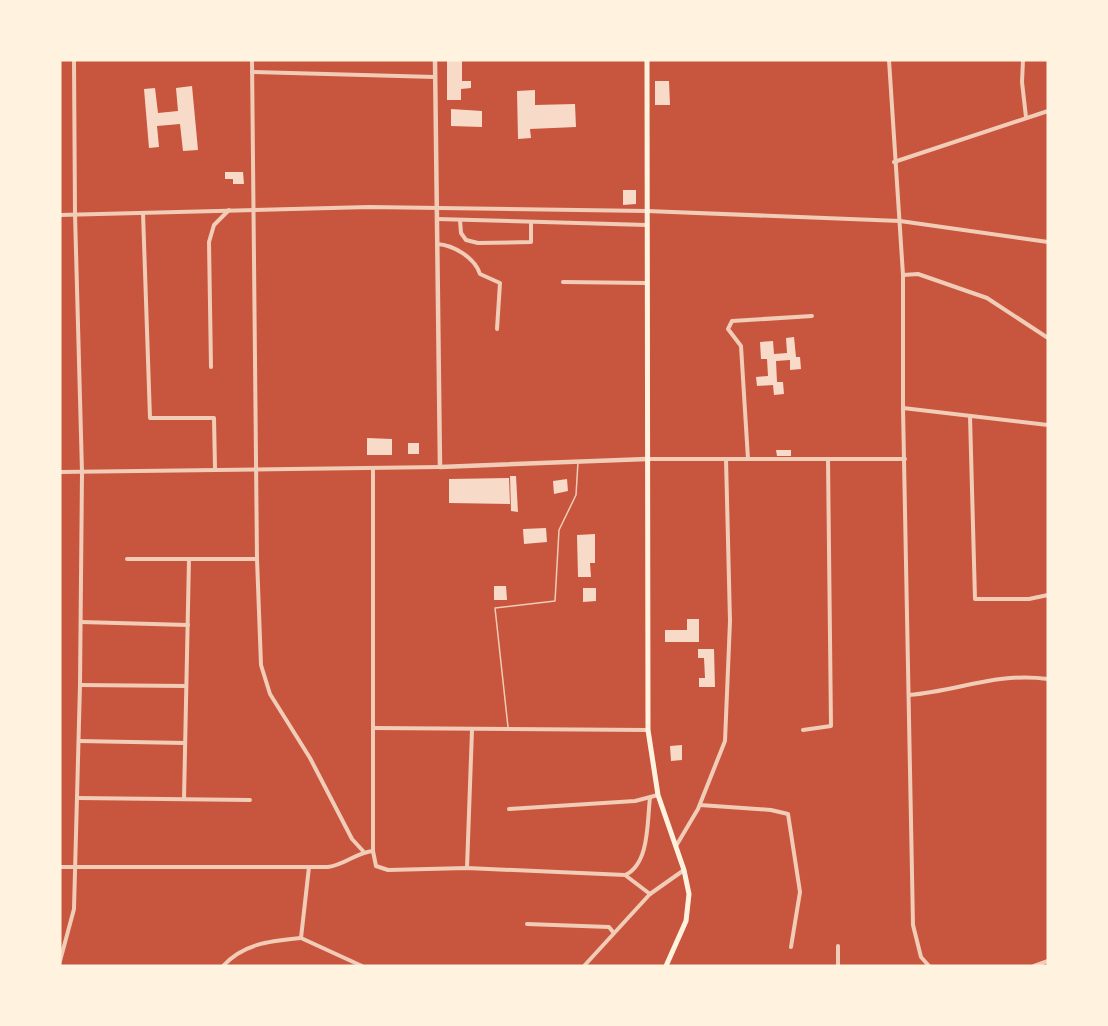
<svg xmlns="http://www.w3.org/2000/svg" width="1108" height="1026" font-family="Commissioner,sans-serif">
<style>
.building{fill:#f7dbc8}
.lines{fill:none;stroke-linecap:round;stroke-linejoin:round}
.service{stroke:#f1ccb7;stroke-width:1.5}
.minor{stroke:#f1ccb7;stroke-width:4}
.tertiary{stroke:#f1ccb7;stroke-width:4.5}
.secondary{stroke:#fff3e0;stroke-width:5}
</style>
<rect width="100%" height="100%" fill="#c8553d"/>
<!-- building -->
<g class="building">
<path d="M 447,60 L 462,60 L 462,81 L 471,81 L 471,88 L 461,89 L 461,100 L 447,100 Z"/>
<path d="M 655,81 L 669,81 L 670,105 L 655,105 Z"/>
<path d="M 192,86 L 198,150 L 183,151 L 180,124 L 157,126 L 159,147 L 149,148 L 144,89 L 155,88 L 158,113 L 178,111 L 176,88 Z"/>
<path d="M 535,90 L 535,105 L 575,104 L 576,127 L 530,129 L 531,138 L 518,139 L 517,91 Z"/>
<path d="M 451,109 L 482,111 L 482,127 L 451,126 Z"/>
<path d="M 225,172 L 243,172 L 244,184 L 233,184 L 233,179 L 225,179 Z"/>
<path d="M 623,190 L 636,190 L 636,204 L 623,205 Z"/>
<path d="M 794,337 L 796,357 L 800,357 L 801,369 L 790,370 L 790,360 L 776,361 L 777,382 L 783,382 L 784,394 L 774,395 L 773,385 L 757,386 L 756,377 L 768,376 L 767,359 L 761,359 L 760,342 L 773,341 L 774,354 L 787,353 L 786,338 Z"/>
<path d="M 367,438 L 392,439 L 392,455 L 367,455 Z"/>
<rect x="408" y="443" width="11" height="11"/>
<path d="M 776,450 L 791,450 L 791,456 L 777,456 Z"/>
<path d="M 510,476 L 516,476 L 518,512 L 511,511 Z"/>
<path d="M 509,478 L 510,504 L 449,503 L 449,479 Z"/>
<path d="M 567,479 L 568,491 L 554,494 L 553,481 Z"/>
<path d="M 546,528 L 547,542 L 524,544 L 523,529 Z"/>
<path d="M 595,534 L 595,563 L 590,563 L 591,577 L 578,577 L 577,535 Z"/>
<path d="M 494,586 L 506,586 L 507,600 L 494,600 Z"/>
<path d="M 583,588 L 596,588 L 596,601 L 583,602 Z"/>
<path d="M 687,619 L 699,619 L 699,642 L 665,642 L 665,630 L 687,630 Z"/>
<path d="M 698,649 L 714,649 L 715,687 L 699,687 L 699,678 L 705,678 L 704,658 L 698,658 Z"/>
<path d="M 682,745 L 682,760 L 671,761 L 670,746 Z"/>
</g>
<g class="lines">
<!-- service -->
<path class="service" d="M 508,727 L 495,608 L 555,601 L 559,530 L 576,495 L 578,462"/>
<!-- minor -->
<g class="minor">
<path d="M 252,60 L 257,559 L 261,665 L 270,694 L 310,758 L 352,839 L 363,851"/>
<path d="M 889,60 L 903,275 L 903,408 L 913,925 L 921,957 L 929,966"/>
<path d="M 1023,60 L 1022,82 L 1026,117"/>
<path d="M 252,72 L 435,77"/>
<path d="M 894,162 L 1048,111"/>
<path d="M 143,213 L 150,418 L 214,418 L 215,468"/>
<path d="M 60,215 L 369,207 L 647,211 L 900,221 L 1048,242"/>
<path d="M 437,219 L 647,225"/>
<path d="M 460,220 L 461,233 L 466,240 L 478,243 L 531,242 L 531,222"/>
<path d="M 437,244 C 454,245 475,258 480,274 L 500,283 L 497,329"/>
<path d="M 903,275 L 918,274 L 987,298 L 1048,338"/>
<path d="M 563,282 L 647,283"/>
<path d="M 211,367 L 209,242 L 214,225 L 229,210"/>
<path d="M 903,408 L 1048,425"/>
<path d="M 970,416 L 975,599 L 1029,599 L 1048,595"/>
<path d="M 647,459 L 905,459"/>
<path d="M 748,459 L 741,346 L 728,329 L 732,321 L 812,316"/>
<path d="M 373,468 L 373,851 L 376,866 L 388,870 L 467,868 L 625,875 L 650,894"/>
<path d="M 60,472 L 440,467"/>
<path d="M 127,559 L 257,559"/>
<path d="M 81,622 L 188,625"/>
<path d="M 80,685 L 186,686"/>
<path d="M 909,695 C 959,691 995,672 1048,679"/>
<path d="M 373,728 L 648,730"/>
<path d="M 803,730 L 831,726 L 828,459"/>
<path d="M 79,741 L 185,743"/>
<path d="M 78,798 L 250,800"/>
<path d="M 184,799 L 189,559"/>
<path d="M 700,805 L 771,810 L 788,814 L 800,892 L 791,947"/>
<path d="M 509,809 L 635,801 L 658,795"/>
<path d="M 676,846 L 698,809 L 725,741 L 730,621 L 726,459"/>
<path d="M 60,867 L 328,867 C 345,865 357,852 373,851"/>
<path d="M 309,867 L 301,938 L 362,966"/>
<path d="M 467,868 L 472,730"/>
<path d="M 625,875 C 650,864 647,820 650,798"/>
<path d="M 527,924 L 609,927 L 613,932"/>
<path d="M 838,946 L 838,966"/>
<path d="M 60,961 L 74,909 L 80,685 L 82,472 L 75,214 L 74,60"/>
<path d="M 223,966 C 244,943 271,941 301,938"/>
<path d="M 584,966 L 650,894 L 684,870"/>
<path d="M 1034,966 L 1048,961"/>
</g>
<!-- tertiary -->
<path class="tertiary" d="M 435,60 L 440,467 L 647,459"/>
<!-- secondary -->
<path class="secondary" d="M 647,60 L 648,730 L 658,795 L 684,870 L 689,894 L 686,921 L 666,966"/>
</g>
<!-- border -->
<rect width="1108" height="1026" fill="none" stroke="#fff3e0" stroke-width="123"/>
</svg>
